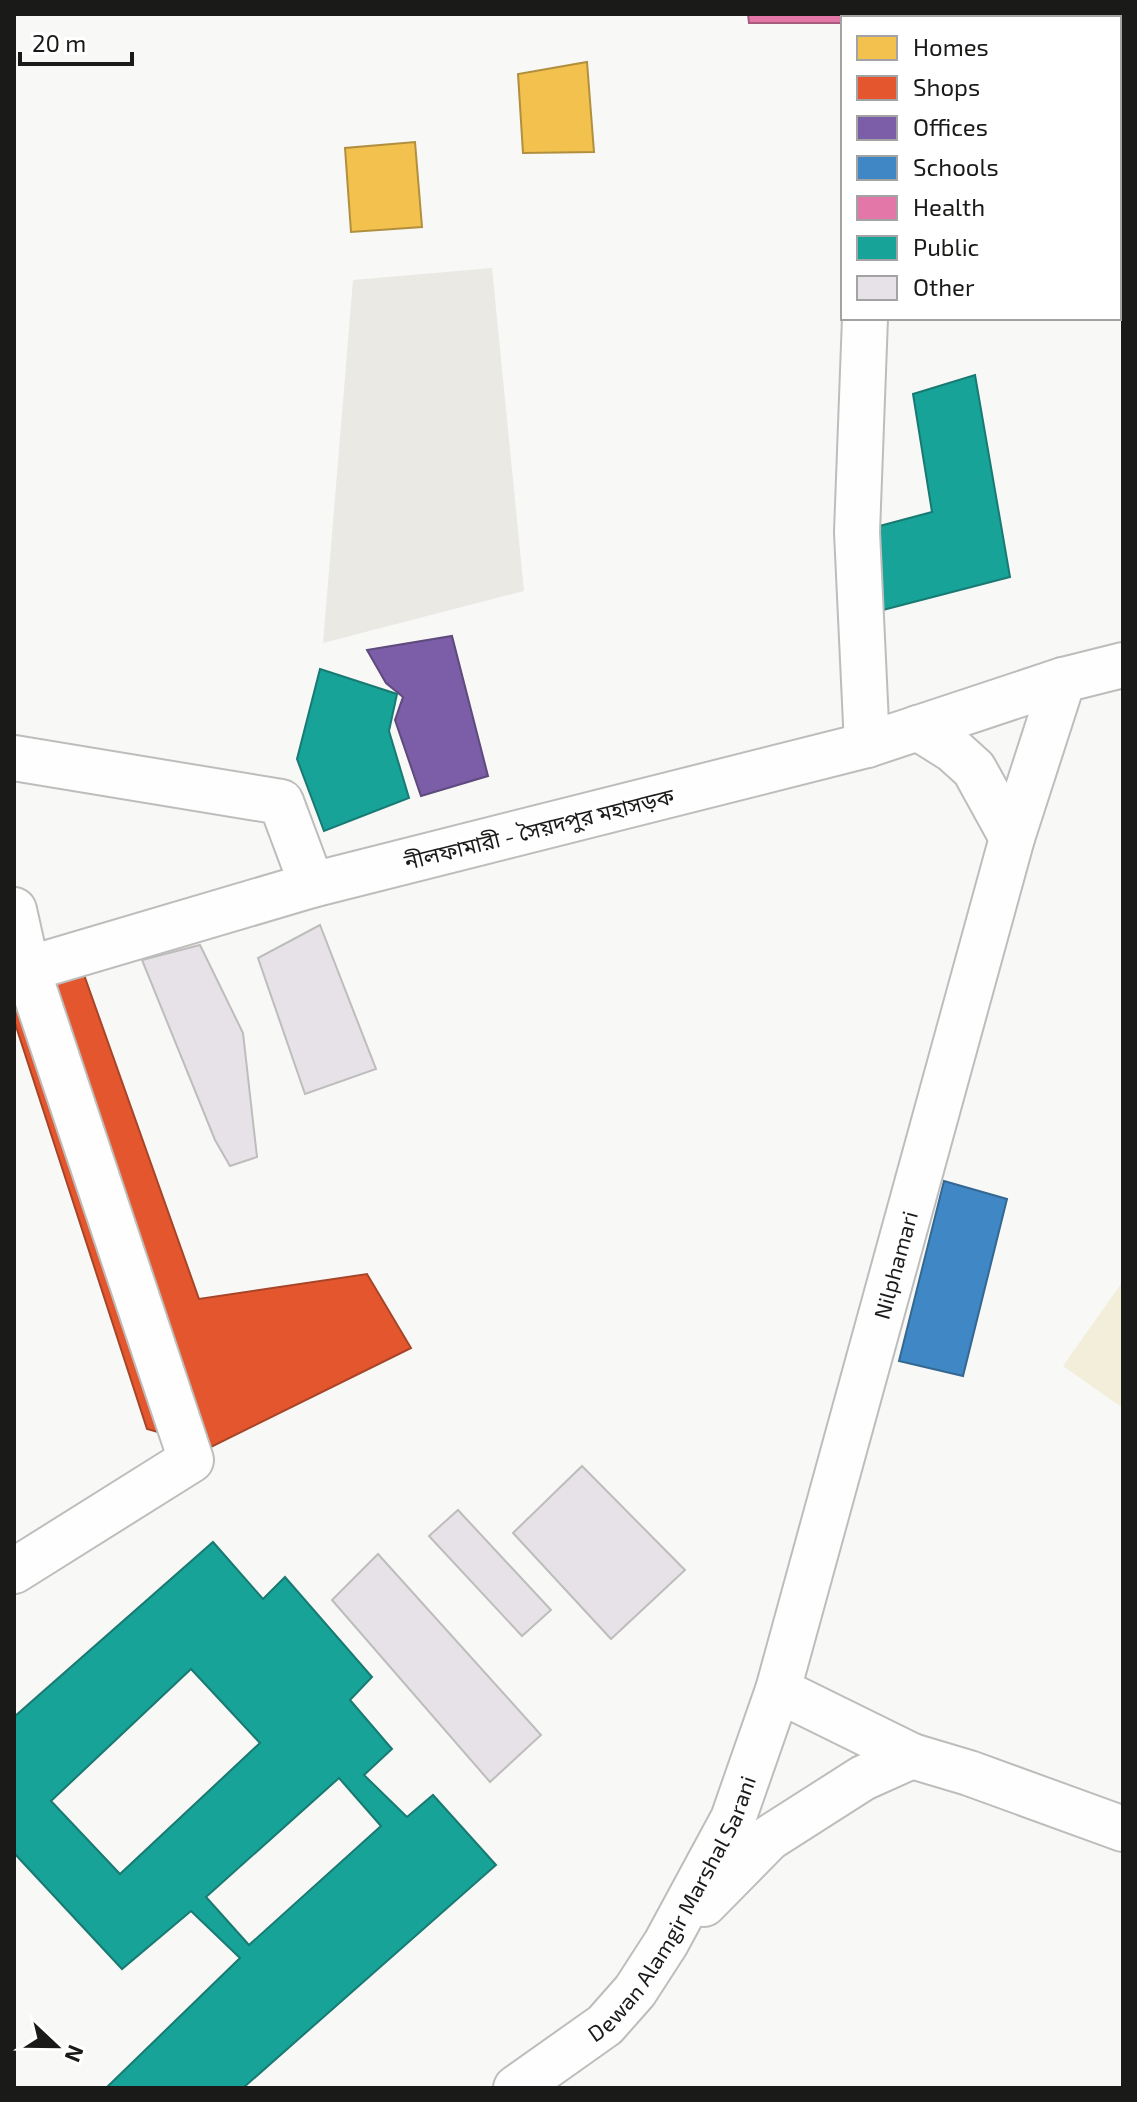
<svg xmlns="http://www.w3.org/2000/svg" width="1137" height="2102" font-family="'Exo 2','Noto Sans Bengali',sans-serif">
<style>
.built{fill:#ebe9e4}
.green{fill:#f2eed9}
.homes{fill:#f2c14e;stroke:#b18f3e;stroke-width:2}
.shops{fill:#e4572e;stroke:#a74528;stroke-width:2}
.offices{fill:#7b5ea7;stroke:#5e4a7c;stroke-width:2}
.schools{fill:#3f88c5;stroke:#346791;stroke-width:2}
.health{fill:#e377a8;stroke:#a75b7d;stroke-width:2}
.public{fill:#17a398;stroke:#187a72;stroke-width:2;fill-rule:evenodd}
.building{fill:#e7e2e8;stroke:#bdbdbc;stroke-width:2}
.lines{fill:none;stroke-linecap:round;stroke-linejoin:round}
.minor-casing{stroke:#bdbdbc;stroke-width:48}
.major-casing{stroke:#bdbdbc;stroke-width:48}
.minor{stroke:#fefefe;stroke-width:44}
.major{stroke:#fefefe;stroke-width:44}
.labels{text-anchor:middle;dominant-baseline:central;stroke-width:8;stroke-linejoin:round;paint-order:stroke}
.street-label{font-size:22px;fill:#1a1a19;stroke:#fff}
</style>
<rect width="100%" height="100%" fill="#f8f8f6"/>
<!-- built -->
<path class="built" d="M 492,268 L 524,591 L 323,643 L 353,280 Z"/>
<!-- green -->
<path class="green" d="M 1123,1281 L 1123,1408 L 1063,1366 Z"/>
<!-- homes -->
<g class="homes">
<path d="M 587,62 L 594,152 L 523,153 L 518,74 Z"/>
<path d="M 415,142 L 422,227 L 351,232 L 345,148 Z"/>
</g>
<!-- shops -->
<path class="shops" d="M 77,955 L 199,1299 L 367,1274 L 411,1348 L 211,1447 L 147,1429 L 14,1020 L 14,974 Z"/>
<!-- offices -->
<path class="offices" d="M 452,636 L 488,776 L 421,796 L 395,720 L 403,697 L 386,683 L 367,650 Z"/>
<!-- schools -->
<path class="schools" d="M 944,1181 L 1007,1199 L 963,1376 L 899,1361 Z"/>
<!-- health -->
<path class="health" d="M 748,14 L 855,14 L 853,18 L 843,18 L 843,23 L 749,23 Z"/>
<!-- public -->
<g class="public">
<path d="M 975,375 L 1010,577 L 879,611 L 857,532 L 932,512 L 913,394 Z"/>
<path d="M 320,669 L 397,694 L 389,731 L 409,798 L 324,831 L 297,759 Z"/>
<path d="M 213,1542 L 263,1599 L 285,1577 L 372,1677 L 350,1700 L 392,1749 L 364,1775 L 407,1817 L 433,1795 L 496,1865 L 243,2088 L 106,2088 L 240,1958 L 191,1911 L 122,1969 L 14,1853 L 14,1717 ZM 191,1669 L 260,1743 L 120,1874 L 51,1801 ZM 339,1778 L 381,1826 L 249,1945 L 206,1897 Z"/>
</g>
<!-- building -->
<g class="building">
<path d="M 320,925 L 376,1069 L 305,1094 L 258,958 Z"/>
<path d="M 200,945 L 243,1033 L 257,1157 L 230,1166 L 215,1140 L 142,960 Z"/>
<path d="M 582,1466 L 685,1570 L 611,1639 L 513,1533 Z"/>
<path d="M 458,1510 L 551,1610 L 522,1636 L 429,1536 Z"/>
<path d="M 378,1554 L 541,1735 L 490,1782 L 332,1600 Z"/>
</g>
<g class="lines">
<defs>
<g id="minor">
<path d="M 876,18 L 876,14"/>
<path d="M 865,318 L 857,532 L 867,745"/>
<path d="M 918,728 L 953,750 L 974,769 L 1012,838"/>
<path d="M 14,758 L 281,802 L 312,885"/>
<path d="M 14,910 L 27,968 L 191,1460 L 14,1571"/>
<path d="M 778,1690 L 912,1756 L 969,1773 L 1123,1829"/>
<path d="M 704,1904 L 769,1838 L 863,1778 L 912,1756"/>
<path id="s1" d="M 516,2088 L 605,2025 L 635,1991 L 666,1943 L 733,1819 L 778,1690 L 1012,838 L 1063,680"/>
</g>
<path id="major" d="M 14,973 L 312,885 L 867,745 L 1063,680 L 1123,665"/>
</defs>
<!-- minor casing -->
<use href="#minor" class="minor-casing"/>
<!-- major casing -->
<use href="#major" class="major-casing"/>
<!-- minor -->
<use href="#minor" class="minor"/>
<!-- major -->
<use href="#major" class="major"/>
</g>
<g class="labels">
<!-- street labels -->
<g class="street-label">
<text transform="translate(539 828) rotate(-14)">নীলফামারী - সৈয়দপুর মহাসড়ক</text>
<text stroke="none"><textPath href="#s1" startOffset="930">Nilphamari</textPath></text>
<text stroke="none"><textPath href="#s1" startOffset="244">Dewan Alamgir Marshal Sarani</textPath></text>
</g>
</g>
<!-- border -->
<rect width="1137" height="2102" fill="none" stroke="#1a1a19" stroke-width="32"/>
<!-- legend -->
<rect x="841" y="16" width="280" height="304" fill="#ffffff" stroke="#a3a3a3" stroke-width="2"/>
<rect x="857" y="36" width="40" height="24" fill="#f2c14e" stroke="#a3a3a3" stroke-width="2"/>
<text x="913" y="56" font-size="24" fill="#1a1a19">Homes</text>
<rect x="857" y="76" width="40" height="24" fill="#e4572e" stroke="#a3a3a3" stroke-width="2"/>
<text x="913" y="96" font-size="24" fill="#1a1a19">Shops</text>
<rect x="857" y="116" width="40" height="24" fill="#7b5ea7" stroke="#a3a3a3" stroke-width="2"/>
<text x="913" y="136" font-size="24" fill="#1a1a19">Offices</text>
<rect x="857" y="156" width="40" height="24" fill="#3f88c5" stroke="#a3a3a3" stroke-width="2"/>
<text x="913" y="176" font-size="24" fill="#1a1a19">Schools</text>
<rect x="857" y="196" width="40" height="24" fill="#e377a8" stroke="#a3a3a3" stroke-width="2"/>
<text x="913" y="216" font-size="24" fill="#1a1a19">Health</text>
<rect x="857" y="236" width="40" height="24" fill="#17a398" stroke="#a3a3a3" stroke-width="2"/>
<text x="913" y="256" font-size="24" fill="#1a1a19">Public</text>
<rect x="857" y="276" width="40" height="24" fill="#e7e2e8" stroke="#a3a3a3" stroke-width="2"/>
<text x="913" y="296" font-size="24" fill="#1a1a19">Other</text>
<!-- north arrow -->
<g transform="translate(56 2046) rotate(112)" stroke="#ffffff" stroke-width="6" paint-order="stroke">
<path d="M0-6L14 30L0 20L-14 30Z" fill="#1a1a19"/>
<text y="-12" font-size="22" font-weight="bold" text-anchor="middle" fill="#1a1a19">N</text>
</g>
<!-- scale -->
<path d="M20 52v12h112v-12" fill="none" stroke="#1a1a19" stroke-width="4"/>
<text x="32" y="52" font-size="24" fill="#1a1a19" stroke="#ffffff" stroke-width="6" paint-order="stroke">20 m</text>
</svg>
